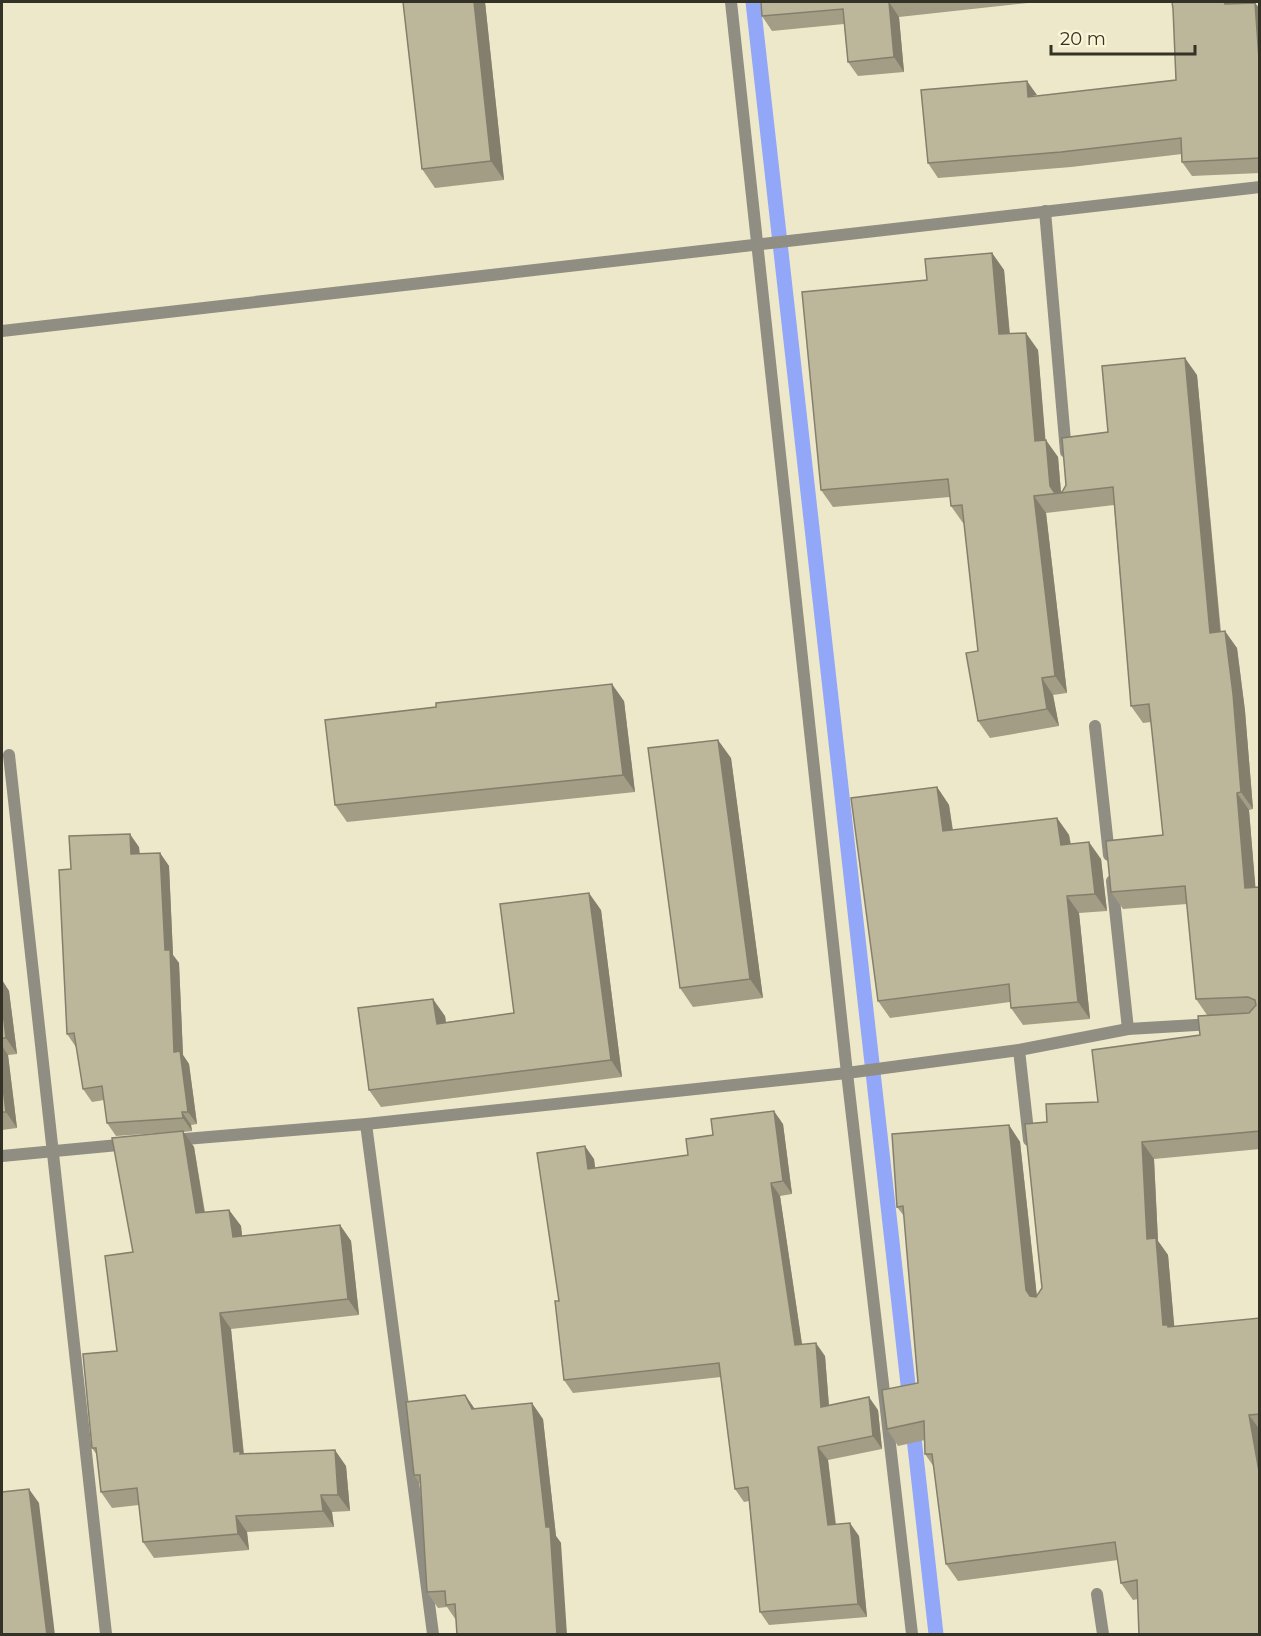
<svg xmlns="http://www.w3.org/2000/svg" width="1261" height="1636" font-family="Montserrat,sans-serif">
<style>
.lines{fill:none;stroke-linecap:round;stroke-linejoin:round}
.stream{stroke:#93a7f8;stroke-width:15}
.street{stroke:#908e82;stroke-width:12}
.wall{fill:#a29d84}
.shaded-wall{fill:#847f6c}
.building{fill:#bcb69a;stroke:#847f6c;stroke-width:1.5}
</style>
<rect width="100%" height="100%" fill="#eee8cb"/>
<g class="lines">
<!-- stream -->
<path class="stream" d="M 753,2 L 936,1634"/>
<!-- street -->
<g class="street">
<path d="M 731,2 L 847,1073 L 912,1634"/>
<path d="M 1045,211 L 1066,452"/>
<path d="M 2,331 L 1260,187"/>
<path d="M 1095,726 L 1109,855"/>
<path d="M 9,755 L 106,1634"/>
<path d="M 1112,881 L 1128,1029"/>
<path d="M 1019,1050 L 1029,1140"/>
<path d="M 366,1124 L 433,1634"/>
<path d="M 173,1140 L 366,1124 L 847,1073 L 1019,1050 L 1128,1029 L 1213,1024"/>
<path d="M 2,1156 L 129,1144"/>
<path d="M 1097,1594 L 1103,1634"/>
</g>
</g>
<!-- wall -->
<g class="wall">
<path d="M 403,2 L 485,2 L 504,180 L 435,188 L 422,169 Z"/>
<path d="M 761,2 L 1027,2 L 1028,3 L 899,17 L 904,72 L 858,76 L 848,62 L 844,24 L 772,31 L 762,16 Z"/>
<path d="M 1255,3 L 1260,9 L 1260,173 L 1192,176 L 1182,162 L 1182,154 L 1071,167 L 938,178 L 928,163 L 1037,96 L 1176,80 L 1173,9 L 1232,4 Z"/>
<path d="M 992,253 L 1004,270 L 1010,334 L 1038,350 L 1045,440 L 1058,457 L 1061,492 L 1062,492 L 1108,432 L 1197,375 L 1221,632 L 1237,648 L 1245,711 L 1253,809 L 1249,810 L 1255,887 L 1260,887 L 1260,1149 L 1154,1159 L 1158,1241 L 1168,1255 L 1174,1327 L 1260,1318 L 1260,1635 L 1138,1599 L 1133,1600 L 1121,1583 L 1118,1560 L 958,1581 L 946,1564 L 934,1467 L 925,1454 L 925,1440 L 898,1446 L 887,1429 L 918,1383 L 904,1216 L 897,1207 L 1009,1125 L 1020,1142 L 1037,1296 L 1042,1288 L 1047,1122 L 1098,1102 L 1200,1035 L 1207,1015 L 1196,999 L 1187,904 L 1123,909 L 1111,892 L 1163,835 L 1151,722 L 1143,723 L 1131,706 L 1114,505 L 1046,513 L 1067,693 L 1053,695 L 1059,726 L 990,738 L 978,721 L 978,651 L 964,523 L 963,523 L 951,506 L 950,497 L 833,507 L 821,490 L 927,280 Z"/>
<path d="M 624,701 L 635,792 L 347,822 L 335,805 Z"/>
<path d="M 731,758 L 763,998 L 693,1007 L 680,988 Z"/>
<path d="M 937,787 L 949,805 L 953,830 L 1057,818 L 1069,835 L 1071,844 L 1101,859 L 1107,911 L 1079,913 L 1090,1019 L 1023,1025 L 1011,1008 L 1010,1002 L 890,1018 L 878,1001 Z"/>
<path d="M 139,847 L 140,854 L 160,853 L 169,866 L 173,955 L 179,963 L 183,1055 L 189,1064 L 197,1124 L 191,1125 L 192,1131 L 183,1132 L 194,1147 L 205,1212 L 229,1210 L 241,1226 L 242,1236 L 340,1225 L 351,1241 L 359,1315 L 231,1329 L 244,1454 L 346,1466 L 350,1511 L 332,1512 L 334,1527 L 247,1532 L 249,1550 L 154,1558 L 143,1542 L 139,1505 L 112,1508 L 101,1492 L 97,1455 L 92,1448 L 117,1351 L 133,1252 L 173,1132 L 116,1136 L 107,1123 L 104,1100 L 92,1102 L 83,1089 L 77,1047 L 76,1047 L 67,1034 L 71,869 Z"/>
<path d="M 601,910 L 622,1077 L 381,1107 L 369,1090 L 445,1016 L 446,1022 L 514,1013 Z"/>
<path d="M 2,980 L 9,991 L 17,1054 L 8,1055 L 17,1128 L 2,1130 Z"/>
<path d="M 783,1124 L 792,1194 L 780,1196 L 802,1344 L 825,1356 L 829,1405 L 878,1410 L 882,1449 L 828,1460 L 836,1524 L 859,1536 L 867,1617 L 769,1625 L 760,1612 L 749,1501 L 744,1502 L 735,1489 L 721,1377 L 573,1393 L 564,1380 L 559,1301 L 594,1159 L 595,1168 L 688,1155 L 713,1135 Z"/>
<path d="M 465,1395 L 475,1409 L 543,1419 L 556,1536 L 561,1543 L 456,1620 L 447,1607 L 438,1608 L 427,1592 L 420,1484 L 414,1475 Z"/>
</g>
<!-- shaded-wall -->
<g class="shaded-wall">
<path d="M 474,2 L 485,2 L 504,180 L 491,161 Z"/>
<path d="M 889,2 L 899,17 L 904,72 L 894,57 Z"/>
<path d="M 1224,2 L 1232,2 L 1235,18 L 1225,4 Z"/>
<path d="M 1255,3 L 1260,9 L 1260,73 Z"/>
<path d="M 1027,81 L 1037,95 L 1028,97 Z"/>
<path d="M 992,253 L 1004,270 L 1011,351 L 999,334 Z"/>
<path d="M 1026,333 L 1038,350 L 1047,458 L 1035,441 Z"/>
<path d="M 1185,358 L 1197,375 L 1222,650 L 1210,633 Z"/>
<path d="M 1046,440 L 1058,457 L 1061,493 L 1055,494 L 1050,486 Z"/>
<path d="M 1034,496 L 1046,513 L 1067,693 L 1055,676 Z"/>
<path d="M 1225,631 L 1237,648 L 1245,711 L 1253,809 L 1241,792 Z"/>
<path d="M 1042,678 L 1053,695 L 1059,726 L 1047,709 Z"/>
<path d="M 612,684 L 624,701 L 635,792 L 623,775 Z"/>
<path d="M 718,740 L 731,758 L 763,998 L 750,979 Z"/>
<path d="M 937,787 L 949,805 L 955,848 L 943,831 Z"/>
<path d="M 1237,793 L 1249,810 L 1257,905 L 1245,888 Z"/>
<path d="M 1057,818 L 1069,835 L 1073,862 L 1061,845 Z"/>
<path d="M 130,834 L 139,847 L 140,867 L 131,854 Z"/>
<path d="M 1089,842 L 1101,859 L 1107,911 L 1095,894 Z"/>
<path d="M 160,853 L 169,866 L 173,955 L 179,963 L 183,1055 L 189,1064 L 197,1124 L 188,1112 L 174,1052 L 165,950 Z"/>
<path d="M 589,893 L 601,910 L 622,1077 L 611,1060 Z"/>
<path d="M 1067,896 L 1079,913 L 1090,1019 L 1078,1002 Z"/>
<path d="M 2,980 L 9,991 L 17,1054 L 6,1038 L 2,1003 Z"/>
<path d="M 433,999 L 445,1016 L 448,1040 L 437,1024 Z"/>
<path d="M 2,1046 L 8,1055 L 17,1128 L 6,1112 L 2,1079 Z"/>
<path d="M 774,1111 L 783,1124 L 792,1194 L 783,1181 Z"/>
<path d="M 182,1112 L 191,1125 L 192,1131 L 183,1118 Z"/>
<path d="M 1009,1125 L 1020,1142 L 1038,1307 L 1026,1290 Z"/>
<path d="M 183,1131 L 194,1147 L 207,1229 L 196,1213 Z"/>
<path d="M 1142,1142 L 1154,1159 L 1158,1241 L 1168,1255 L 1175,1334 L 1163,1325 L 1147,1239 Z"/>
<path d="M 585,1146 L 594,1159 L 597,1183 L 588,1169 Z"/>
<path d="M 771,1183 L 780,1196 L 804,1358 L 795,1345 Z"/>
<path d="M 229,1210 L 241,1226 L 244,1253 L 233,1237 Z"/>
<path d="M 340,1225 L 351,1241 L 359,1315 L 348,1299 Z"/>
<path d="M 220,1313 L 231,1329 L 244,1458 L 234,1452 Z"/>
<path d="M 816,1343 L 825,1356 L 830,1420 L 821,1407 Z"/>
<path d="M 465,1395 L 476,1411 L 472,1409 Z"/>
<path d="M 869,1397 L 878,1410 L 882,1449 L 873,1436 Z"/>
<path d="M 532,1403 L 543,1419 L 556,1536 L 561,1543 L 567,1635 L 557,1635 Z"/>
<path d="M 1249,1415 L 1260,1430 L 1260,1477 Z"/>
<path d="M 818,1447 L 828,1460 L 837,1538 L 828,1525 Z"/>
<path d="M 335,1450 L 346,1466 L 350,1511 L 338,1495 Z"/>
<path d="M 29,1489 L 39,1503 L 55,1635 L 47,1635 Z"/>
<path d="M 321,1495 L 332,1512 L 334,1527 L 323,1511 Z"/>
<path d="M 236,1516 L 247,1532 L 249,1550 L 238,1534 Z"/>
<path d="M 850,1523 L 859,1536 L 867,1617 L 858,1604 Z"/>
</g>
<!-- building -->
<g class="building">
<path d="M 403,2 L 474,2 L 491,161 L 422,169 Z"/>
<path d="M 761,2 L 896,2 L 889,2 L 894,57 L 848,62 L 843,9 L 762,16 Z"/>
<path d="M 1172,2 L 1224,2 L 1225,4 L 1255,3 L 1260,73 L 1260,158 L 1182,162 L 1181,138 L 1061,152 L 928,163 L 921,90 L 1027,81 L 1028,97 L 1176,80 L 1173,9 Z"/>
<path d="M 992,253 L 999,334 L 1026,333 L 1035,441 L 1046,440 L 1050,486 L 1054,492 L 1062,492 L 1066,485 L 1062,438 L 1108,432 L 1102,366 L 1185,358 L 1210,633 L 1225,631 L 1233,694 L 1241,792 L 1237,793 L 1245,888 L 1260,887 L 1260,1131 L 1142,1142 L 1147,1239 L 1156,1238 L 1163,1325 L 1168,1325 L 1168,1327 L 1260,1318 L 1260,1414 L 1249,1415 L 1260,1477 L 1260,1635 L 1139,1635 L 1137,1580 L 1121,1583 L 1115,1542 L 946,1564 L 932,1454 L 925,1454 L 924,1421 L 887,1429 L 882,1390 L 918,1383 L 903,1206 L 897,1207 L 892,1134 L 1009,1125 L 1026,1290 L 1030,1296 L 1036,1297 L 1042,1288 L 1025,1124 L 1047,1122 L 1046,1104 L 1098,1102 L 1092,1050 L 1200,1035 L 1198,1016 L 1249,1013 L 1256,1005 L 1255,1000 L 1248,997 L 1196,999 L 1185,886 L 1111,892 L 1106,841 L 1163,835 L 1149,704 L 1131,706 L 1113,487 L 1034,496 L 1055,676 L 1042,678 L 1047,709 L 978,721 L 966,653 L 978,651 L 962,505 L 951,506 L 948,479 L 821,490 L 802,292 L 927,280 L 925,259 Z"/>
<path d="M 612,684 L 623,775 L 335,805 L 325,720 L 436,707 L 436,703 Z"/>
<path d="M 718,740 L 750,979 L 680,988 L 648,748 Z"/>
<path d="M 937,787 L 943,831 L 1057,818 L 1061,845 L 1089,842 L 1095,894 L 1067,896 L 1078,1002 L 1011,1008 L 1009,984 L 878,1001 L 851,798 Z"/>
<path d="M 130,834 L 131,854 L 160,853 L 165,950 L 170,950 L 174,1052 L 180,1051 L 188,1112 L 182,1112 L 183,1118 L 107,1123 L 102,1086 L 83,1089 L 74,1033 L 67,1034 L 59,870 L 71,869 L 69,836 Z"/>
<path d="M 589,893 L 611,1060 L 369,1090 L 358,1008 L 433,999 L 437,1024 L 514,1013 L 500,904 Z"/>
<path d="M 2,1003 L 6,1038 L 2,1038 Z"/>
<path d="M 2,1079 L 6,1112 L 2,1112 Z"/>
<path d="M 774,1111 L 783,1181 L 771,1183 L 795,1345 L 816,1343 L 821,1407 L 869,1397 L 873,1436 L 818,1447 L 828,1525 L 850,1523 L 858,1604 L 760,1612 L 748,1487 L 735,1489 L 719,1363 L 564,1380 L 555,1301 L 559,1301 L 537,1153 L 585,1146 L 588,1169 L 688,1155 L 686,1139 L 713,1135 L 711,1119 Z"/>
<path d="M 183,1131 L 196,1213 L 229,1210 L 233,1237 L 340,1225 L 348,1299 L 220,1313 L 234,1452 L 240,1451 L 240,1454 L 335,1450 L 338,1495 L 321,1495 L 323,1511 L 236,1516 L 238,1534 L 143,1542 L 137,1488 L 101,1492 L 96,1448 L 92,1448 L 83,1354 L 117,1351 L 105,1256 L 133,1252 L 112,1138 Z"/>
<path d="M 465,1395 L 472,1409 L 532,1403 L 546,1527 L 550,1527 L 557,1635 L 457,1635 L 455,1604 L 446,1605 L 445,1591 L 427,1592 L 420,1475 L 414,1475 L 406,1402 Z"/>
<path d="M 29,1489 L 47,1635 L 2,1635 L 2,1492 Z"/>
</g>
<!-- border -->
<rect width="1261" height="1636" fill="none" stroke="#343126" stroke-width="6"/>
<!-- scale -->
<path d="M1051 45v9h144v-9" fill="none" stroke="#343126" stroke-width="3"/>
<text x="1060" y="45" font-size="18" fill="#343126" stroke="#fcf5d8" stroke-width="4.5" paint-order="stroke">20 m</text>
</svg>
